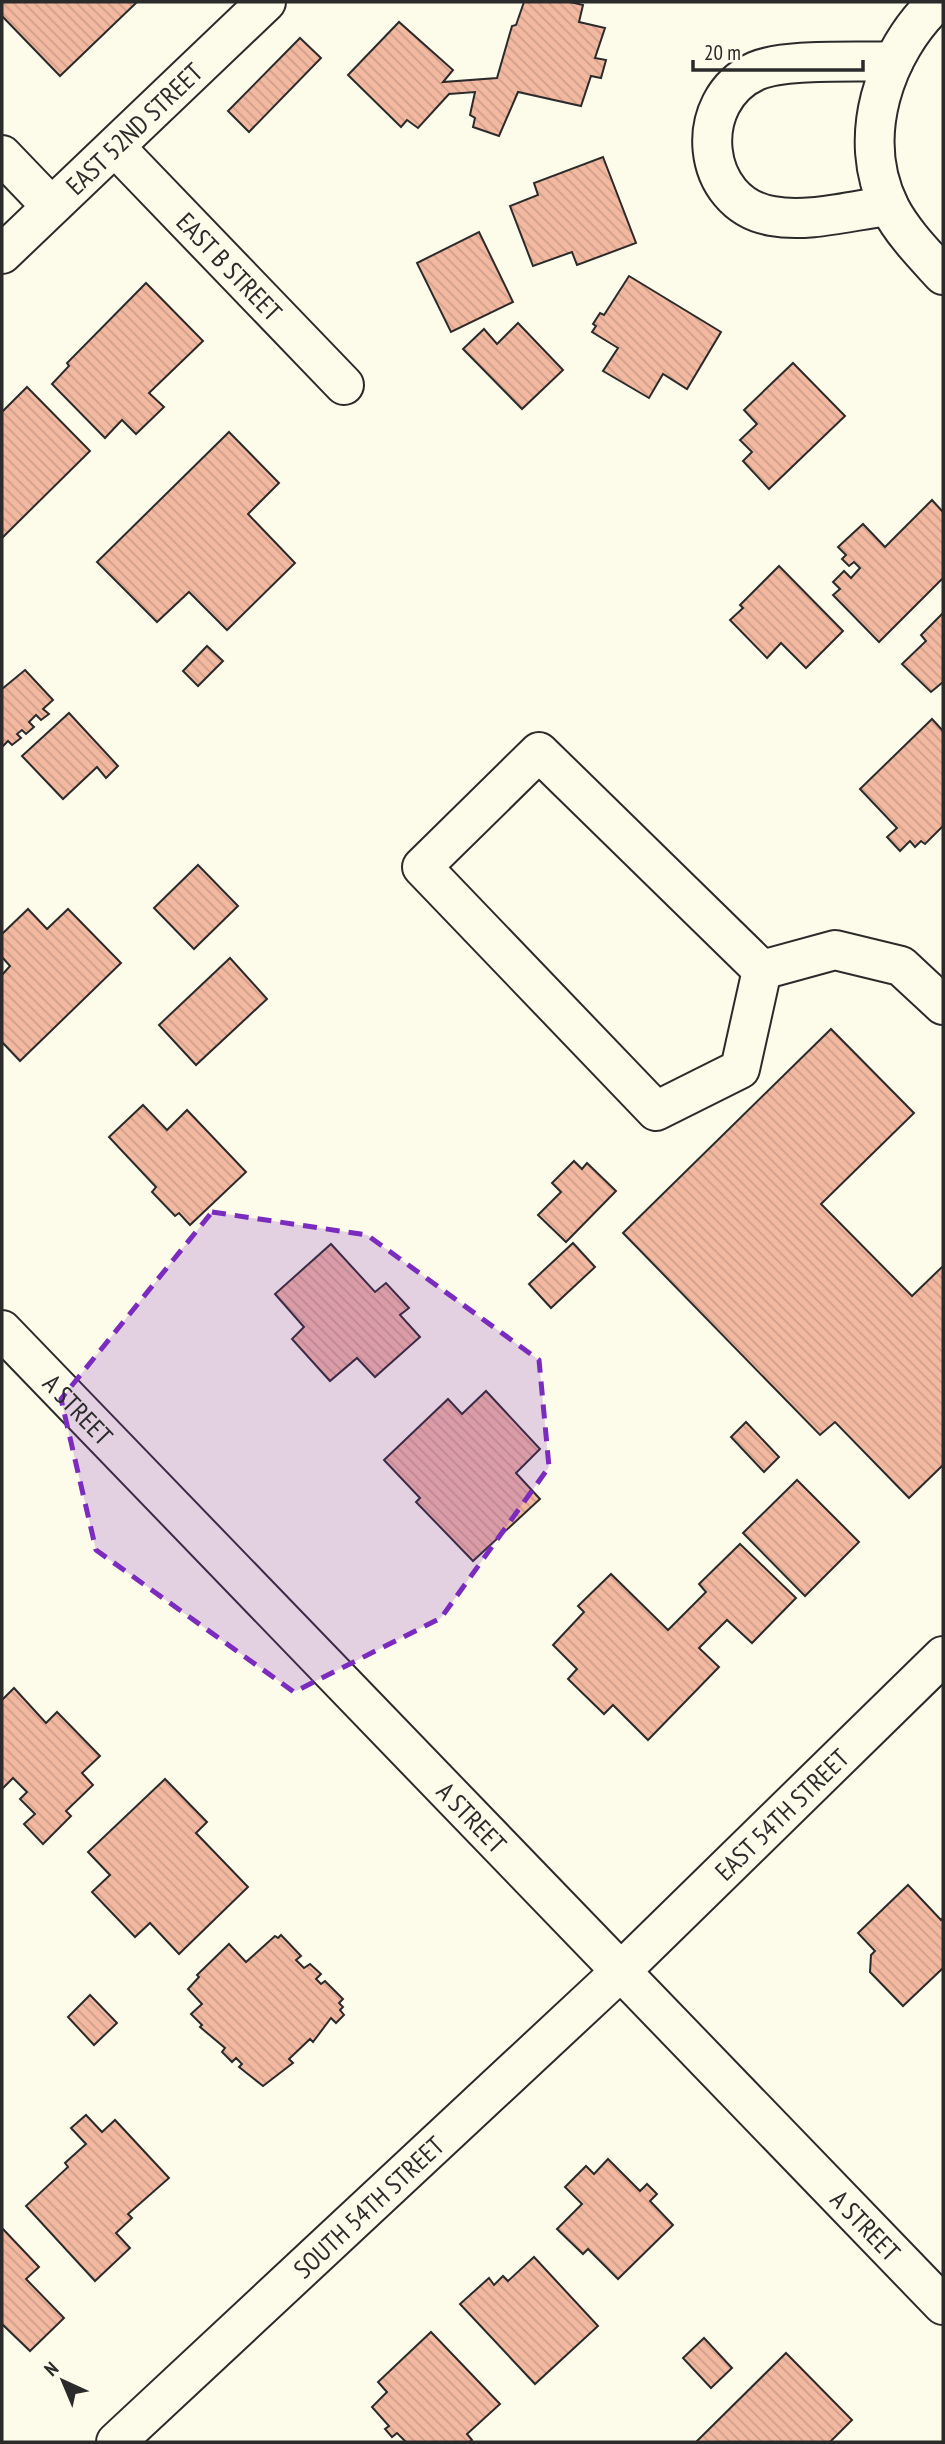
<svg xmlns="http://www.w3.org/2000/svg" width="945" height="2444" font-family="'PT Sans Narrow',sans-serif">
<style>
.building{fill:url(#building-back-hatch);stroke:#2b2b2b;stroke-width:2}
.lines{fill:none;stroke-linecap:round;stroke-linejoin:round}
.minor-casing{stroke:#2b2b2b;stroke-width:42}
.minor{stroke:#fdfbea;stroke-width:38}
.marked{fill:#7b2cbf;fill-opacity:0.2;stroke:#7b2cbf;stroke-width:5;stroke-dasharray:14 9;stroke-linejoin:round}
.labels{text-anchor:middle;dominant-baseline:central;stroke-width:5;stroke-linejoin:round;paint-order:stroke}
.street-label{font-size:26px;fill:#2b2b2b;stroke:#fdfbea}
</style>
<defs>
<pattern id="building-back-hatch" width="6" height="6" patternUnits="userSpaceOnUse" patternTransform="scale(1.75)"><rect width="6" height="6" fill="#f2b8a0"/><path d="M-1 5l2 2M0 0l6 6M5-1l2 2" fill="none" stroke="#d09e8a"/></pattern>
</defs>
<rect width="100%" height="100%" fill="#fdfbea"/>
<!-- building -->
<g class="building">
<path d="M 2,2 L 137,2 L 60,76 L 2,16 Z"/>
<path d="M 524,2 L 570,2 L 583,5 L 579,22 L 605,28 L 595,58 L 606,60 L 601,78 L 591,76 L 581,106 L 518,92 L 499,136 L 473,127 L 475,118 L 470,115 L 475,92 L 449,94 L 418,128 L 407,120 L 401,127 L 348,75 L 399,22 L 453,70 L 443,82 L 497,78 L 512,26 L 516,25 Z"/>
<path d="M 300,38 L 321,58 L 249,132 L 228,111 Z"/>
<path d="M 603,157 L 636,243 L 577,265 L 572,252 L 533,266 L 510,206 L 538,195 L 534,183 Z"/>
<path d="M 479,232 L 513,302 L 451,332 L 417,263 Z"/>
<path d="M 629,276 L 721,332 L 687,389 L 663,374 L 649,398 L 603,371 L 618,348 L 592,332 L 596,326 L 593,324 L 600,313 L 604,315 Z"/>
<path d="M 146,283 L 203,341 L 149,393 L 164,407 L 136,434 L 122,420 L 105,438 L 52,384 L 69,366 L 67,363 Z"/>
<path d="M 518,323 L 563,370 L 522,409 L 463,349 L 484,329 L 497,344 Z"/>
<path d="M 793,363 L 845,416 L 769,489 L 743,461 L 752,452 L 740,440 L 757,424 L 744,410 Z"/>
<path d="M 27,387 L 90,451 L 2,538 L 2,412 Z"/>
<path d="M 229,432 L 279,483 L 248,514 L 295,563 L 227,630 L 189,592 L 157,622 L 97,562 Z"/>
<path d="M 932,500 L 943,512 L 943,578 L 879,642 L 833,595 L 840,589 L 833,582 L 844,571 L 851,578 L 860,568 L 854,562 L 849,566 L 842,559 L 846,555 L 838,547 L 863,524 L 885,547 Z"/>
<path d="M 779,566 L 843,631 L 806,668 L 781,643 L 767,658 L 730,620 L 743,608 L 740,605 Z"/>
<path d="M 943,613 L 943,682 L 931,692 L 902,664 L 926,641 L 921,635 Z"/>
<path d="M 207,646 L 223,661 L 198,686 L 183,671 Z"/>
<path d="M 25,670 L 53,700 L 43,709 L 49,714 L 41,720 L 36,715 L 29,722 L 34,727 L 26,734 L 22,730 L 17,734 L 21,738 L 12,745 L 8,741 L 2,747 L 2,689 Z"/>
<path d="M 69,713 L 118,766 L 106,778 L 97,767 L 63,799 L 22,756 Z"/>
<path d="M 932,719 L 943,731 L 943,826 L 925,844 L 921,841 L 915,847 L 910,841 L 900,851 L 887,837 L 897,828 L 860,789 Z"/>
<path d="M 198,865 L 238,906 L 194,949 L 154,908 Z"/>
<path d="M 28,909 L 47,929 L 68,909 L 121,963 L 20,1061 L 2,1042 L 2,975 L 10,966 L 2,957 L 2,934 Z"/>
<path d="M 230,958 L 267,999 L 196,1065 L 159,1025 Z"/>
<path d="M 831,1029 L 914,1113 L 821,1204 L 912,1296 L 943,1266 L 943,1465 L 909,1498 L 835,1422 L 820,1435 L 623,1233 Z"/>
<path d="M 143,1105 L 167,1130 L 187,1110 L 246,1172 L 190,1225 L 179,1213 L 175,1216 L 152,1192 L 156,1187 L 109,1137 Z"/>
<path d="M 574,1161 L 582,1169 L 587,1163 L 616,1191 L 566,1242 L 538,1215 L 561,1192 L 552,1183 Z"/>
<path d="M 573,1243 L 595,1267 L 551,1308 L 529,1284 Z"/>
<path d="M 331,1244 L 375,1292 L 386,1283 L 409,1308 L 400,1315 L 420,1337 L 375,1377 L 357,1358 L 330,1381 L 292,1339 L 304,1327 L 275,1294 Z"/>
<path d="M 486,1391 L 540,1449 L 516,1473 L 540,1499 L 473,1561 L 416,1502 L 420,1498 L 384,1460 L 448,1399 L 462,1414 Z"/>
<path d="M 746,1422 L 779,1457 L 764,1472 L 731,1437 Z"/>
<path d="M 797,1480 L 859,1542 L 805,1596 L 743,1533 Z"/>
<path d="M 740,1544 L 796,1598 L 752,1643 L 727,1620 L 699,1648 L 719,1667 L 648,1740 L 613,1705 L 604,1714 L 568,1679 L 577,1669 L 553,1645 L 584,1612 L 578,1606 L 611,1574 L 668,1630 L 706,1592 L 699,1584 Z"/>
<path d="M 14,1688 L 46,1723 L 57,1712 L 100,1756 L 82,1773 L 93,1785 L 66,1811 L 71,1816 L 43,1844 L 24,1824 L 35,1814 L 20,1799 L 27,1792 L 13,1778 L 2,1789 L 2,1700 Z"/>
<path d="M 165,1779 L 207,1822 L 196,1833 L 248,1887 L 179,1954 L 150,1923 L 135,1937 L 92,1892 L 110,1875 L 88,1852 Z"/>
<path d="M 908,1885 L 941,1920 L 943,1918 L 943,1968 L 903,2006 L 870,1972 L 871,1955 L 875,1951 L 858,1933 Z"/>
<path d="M 281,1935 L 301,1956 L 296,1960 L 304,1968 L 310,1964 L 321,1974 L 316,1979 L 321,1984 L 325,1981 L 343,1999 L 339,2003 L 343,2007 L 340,2010 L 344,2015 L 336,2023 L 331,2018 L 313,2042 L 310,2039 L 289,2059 L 293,2063 L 263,2086 L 239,2067 L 242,2064 L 236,2058 L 232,2062 L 222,2052 L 225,2048 L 200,2027 L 202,2025 L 191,2014 L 202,2004 L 188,1989 L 199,1977 L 197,1975 L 229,1944 L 246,1962 L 275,1936 L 278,1938 Z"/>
<path d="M 90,1995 L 117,2023 L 94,2045 L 68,2017 Z"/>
<path d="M 86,2115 L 102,2132 L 115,2120 L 169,2178 L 128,2214 L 132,2218 L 116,2233 L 130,2248 L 95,2281 L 26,2206 L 68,2167 L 65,2163 L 86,2144 L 71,2128 Z"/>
<path d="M 608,2159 L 640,2191 L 647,2184 L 657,2194 L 650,2201 L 673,2225 L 618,2279 L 588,2249 L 583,2254 L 557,2229 L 582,2204 L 565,2187 L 586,2166 L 594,2174 Z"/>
<path d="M 2,2228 L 39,2267 L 26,2279 L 64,2318 L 30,2351 L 2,2324 Z"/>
<path d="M 534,2257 L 598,2326 L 535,2384 L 460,2304 L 489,2278 L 494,2285 L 503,2276 L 508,2281 Z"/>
<path d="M 431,2332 L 500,2404 L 467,2434 L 472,2440 L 469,2442 L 406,2442 L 397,2433 L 392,2437 L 385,2429 L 389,2426 L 372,2407 L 387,2392 L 378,2382 Z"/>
<path d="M 704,2338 L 732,2368 L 711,2388 L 683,2358 Z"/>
<path d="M 786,2353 L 852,2420 L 830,2442 L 696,2442 Z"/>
</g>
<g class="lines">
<defs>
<g id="minor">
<path d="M 937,2 C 884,52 855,138 890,208 C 903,233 924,254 943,275"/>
<path id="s1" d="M 116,148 L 344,385"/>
<path d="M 2,155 L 51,206"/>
<path d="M 889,206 C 852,210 809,223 772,216 C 700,204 691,100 756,71 C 786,58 859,63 894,61"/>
<path id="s2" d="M 2,254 L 266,2"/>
<path d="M 762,970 L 740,1069 L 656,1111 L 422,867 L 539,752 L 762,970 L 835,950 L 901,966 L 943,1005"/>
<path id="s3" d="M 2,1330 L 943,2305"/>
<path id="s4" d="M 116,2442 L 620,1972 L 943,1656"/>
</g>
</defs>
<!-- minor casing -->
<use href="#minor" class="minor-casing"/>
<!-- minor -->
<use href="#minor" class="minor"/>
</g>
<!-- marked area -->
<path class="marked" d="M 212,1212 L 367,1235 L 539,1360 L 549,1467 L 441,1618 L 294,1692 L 96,1550 L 61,1399 Z"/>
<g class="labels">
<!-- street labels -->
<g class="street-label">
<text stroke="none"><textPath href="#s2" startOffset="182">EAST 52ND STREET</textPath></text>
<text stroke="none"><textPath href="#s1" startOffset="164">EAST B STREET</textPath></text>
<text stroke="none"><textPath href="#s3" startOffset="110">A STREET</textPath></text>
<text stroke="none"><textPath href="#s4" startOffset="915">EAST 54TH STREET</textPath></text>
<text stroke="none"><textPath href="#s3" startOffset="677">A STREET</textPath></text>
<text stroke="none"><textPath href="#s4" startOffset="345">SOUTH 54TH STREET</textPath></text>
<text stroke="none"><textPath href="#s3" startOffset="1244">A STREET</textPath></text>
</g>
</g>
<!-- border -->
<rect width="945" height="2444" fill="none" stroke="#2b2b2b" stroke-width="7"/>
<!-- north arrow -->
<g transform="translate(63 2381) rotate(316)" stroke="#fdfbea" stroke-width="5" paint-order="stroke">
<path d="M0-5L12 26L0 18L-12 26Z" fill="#2b2b2b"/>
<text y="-10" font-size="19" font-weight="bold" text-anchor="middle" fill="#2b2b2b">N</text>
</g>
<!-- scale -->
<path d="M693 60v10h170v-10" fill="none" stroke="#2b2b2b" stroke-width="3.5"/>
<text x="704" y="60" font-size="21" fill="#2b2b2b" stroke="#fdfbea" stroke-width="5" paint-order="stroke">20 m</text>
</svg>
